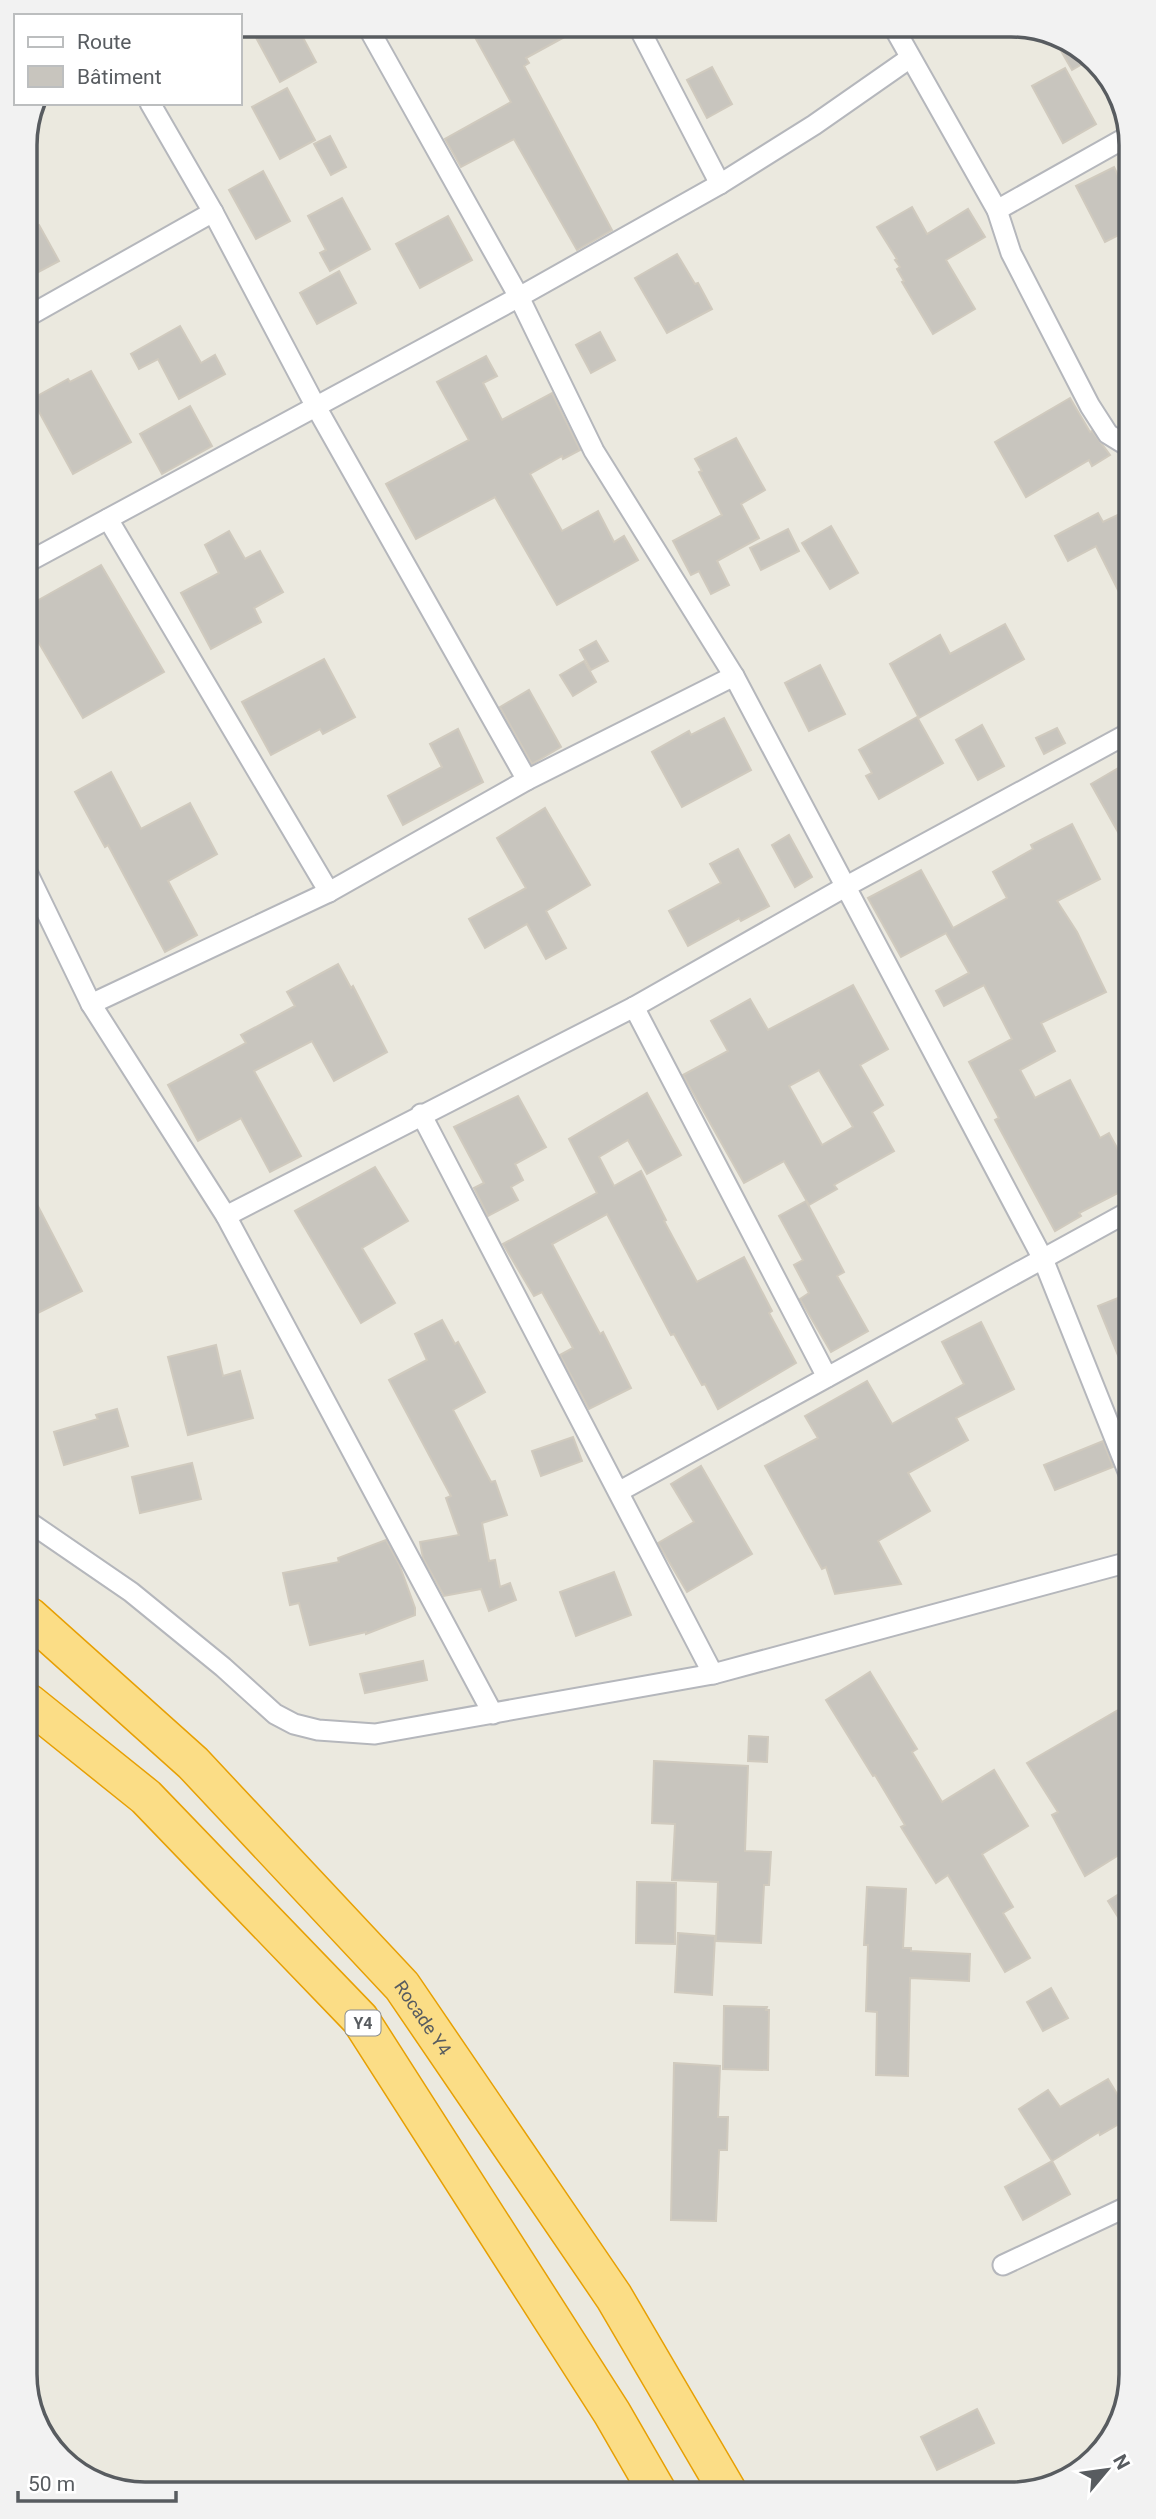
<svg xmlns="http://www.w3.org/2000/svg" width="1156" height="2519" font-family="Roboto,sans-serif">
<style>
.building{fill:#c8c5be;stroke:#d0cabe;stroke-width:2;fill-rule:evenodd}
.lines{fill:none;stroke-linecap:round;stroke-linejoin:round}
.street-casing{stroke:#b5b7bc;stroke-width:23}
.highway-casing{stroke:#e7a004;stroke-width:40}
.street{stroke:#fff;stroke-width:19}
.highway{stroke:#fbdd86;stroke-width:37}
.labels{text-anchor:middle;dominant-baseline:central;stroke-width:5;stroke-linejoin:round;paint-order:stroke}
.shield{fill:#fff;stroke:#8a8d90;stroke-width:2}
.shield-label{font-size:16px;font-weight:bold;fill:#585c60}
.street-label{font-size:18px;fill:#585c60;stroke:#fff}
.rim{fill:none;stroke:#585c60;stroke-width:3.5}
</style>
<rect width="100%" height="100%" fill="#ebe9df"/>
<!-- building -->
<g class="building">
<path d="M 579,29 L 526,58 L 529,63 L 524,66 L 612,230 L 577,250 L 514,139 L 461,167 L 445,139 L 511,102 L 471,30 Z"/>
<path d="M 253,32 L 300,32 L 316,62 L 280,82 Z"/>
<path d="M 1053,37 L 1085,50 L 1091,59 L 1072,70 Z"/>
<path d="M 712,67 L 732,104 L 707,118 L 687,80 Z"/>
<path d="M 1065,68 L 1096,124 L 1063,143 L 1032,86 Z"/>
<path d="M 287,88 L 315,140 L 280,159 L 252,107 Z"/>
<path d="M 330,136 L 346,167 L 331,175 L 314,144 Z"/>
<path d="M 1114,167 L 1119,178 L 1125,175 L 1125,232 L 1105,242 L 1076,186 Z"/>
<path d="M 263,171 L 290,221 L 256,239 L 229,190 Z"/>
<path d="M 342,198 L 370,249 L 330,271 L 320,253 L 326,250 L 308,216 Z"/>
<path d="M 912,207 L 927,234 L 968,209 L 985,237 L 946,260 L 975,309 L 933,334 L 902,282 L 904,281 L 897,269 L 900,267 L 895,260 L 897,259 L 877,227 Z"/>
<path d="M 448,216 L 472,260 L 420,288 L 396,244 Z"/>
<path d="M 39,225 L 59,261 L 25,279 L 25,233 Z"/>
<path d="M 677,254 L 695,284 L 698,283 L 712,309 L 667,333 L 635,278 Z"/>
<path d="M 339,271 L 356,303 L 317,324 L 300,293 Z"/>
<path d="M 180,326 L 201,363 L 215,355 L 225,374 L 179,399 L 158,359 L 139,369 L 131,354 Z"/>
<path d="M 600,332 L 615,360 L 591,373 L 576,345 Z"/>
<path d="M 486,356 L 497,376 L 483,383 L 502,420 L 552,393 L 580,450 L 563,459 L 562,456 L 530,474 L 562,531 L 598,511 L 614,542 L 624,536 L 638,560 L 557,605 L 495,497 L 416,539 L 386,484 L 469,440 L 437,382 Z"/>
<path d="M 91,371 L 131,442 L 73,474 L 32,399 L 68,379 L 70,382 Z"/>
<path d="M 1070,398 L 1090,432 L 1092,431 L 1110,455 L 1092,466 L 1089,460 L 1026,497 L 995,442 Z"/>
<path d="M 190,406 L 212,446 L 162,474 L 140,434 Z"/>
<path d="M 736,438 L 765,490 L 741,504 L 759,538 L 717,561 L 729,585 L 711,594 L 699,571 L 691,575 L 673,541 L 722,515 L 699,472 L 702,471 L 695,459 Z"/>
<path d="M 1126,511 L 1126,606 L 1096,546 L 1068,561 L 1055,536 L 1098,513 L 1103,522 Z"/>
<path d="M 831,526 L 858,573 L 830,589 L 802,543 Z"/>
<path d="M 788,529 L 799,551 L 761,570 L 750,548 Z"/>
<path d="M 229,531 L 245,559 L 260,551 L 283,592 L 254,608 L 261,622 L 211,649 L 181,593 L 219,573 L 205,545 Z"/>
<path d="M 101,565 L 164,672 L 83,718 L 26,621 L 26,607 Z"/>
<path d="M 1005,624 L 1024,659 L 919,718 L 890,664 L 940,635 L 950,654 Z"/>
<path d="M 596,641 L 608,661 L 591,670 L 580,650 Z"/>
<path d="M 324,659 L 355,717 L 323,734 L 320,729 L 271,755 L 242,702 Z"/>
<path d="M 584,661 L 596,682 L 573,696 L 560,675 Z"/>
<path d="M 820,665 L 845,714 L 809,731 L 785,683 Z"/>
<path d="M 529,690 L 561,747 L 532,764 L 500,707 Z"/>
<path d="M 917,717 L 943,763 L 879,799 L 866,776 L 872,773 L 859,750 Z"/>
<path d="M 724,718 L 751,770 L 682,807 L 652,752 L 689,731 L 691,735 Z"/>
<path d="M 982,725 L 1004,766 L 978,780 L 956,740 Z"/>
<path d="M 1057,728 L 1065,743 L 1044,754 L 1036,738 Z"/>
<path d="M 458,729 L 483,782 L 403,825 L 388,796 L 442,767 L 430,744 Z"/>
<path d="M 1127,763 L 1127,848 L 1091,784 Z"/>
<path d="M 111,772 L 141,829 L 190,803 L 217,854 L 168,881 L 197,935 L 165,952 L 108,845 L 105,847 L 75,792 Z"/>
<path d="M 545,808 L 590,885 L 546,911 L 566,948 L 546,959 L 527,924 L 485,948 L 469,919 L 526,888 L 497,838 Z"/>
<path d="M 1072,824 L 1100,879 L 1057,901 L 1077,932 L 1106,992 L 1041,1023 L 1055,1051 L 1020,1070 L 1035,1098 L 1070,1080 L 1100,1138 L 1109,1133 L 1128,1168 L 1128,1188 L 1079,1213 L 1081,1216 L 1055,1231 L 995,1120 L 999,1118 L 969,1062 L 1012,1039 L 984,985 L 944,1006 L 936,991 L 969,973 L 946,933 L 901,957 L 868,898 L 921,870 L 953,928 L 1007,898 L 993,872 L 1033,849 L 1031,845 Z"/>
<path d="M 789,835 L 812,877 L 795,887 L 772,845 Z"/>
<path d="M 738,849 L 769,906 L 741,921 L 739,918 L 688,946 L 669,911 L 721,883 L 710,864 Z"/>
<path d="M 338,964 L 351,988 L 353,986 L 387,1052 L 334,1081 L 312,1041 L 254,1071 L 301,1156 L 270,1172 L 241,1118 L 198,1141 L 168,1085 L 246,1043 L 241,1035 L 295,1006 L 287,992 Z"/>
<path d="M 853,985 L 888,1049 L 860,1065 L 883,1105 L 872,1112 L 894,1151 L 834,1185 L 837,1189 L 809,1205 L 784,1161 L 744,1183 L 683,1075 L 728,1051 L 711,1021 L 750,999 L 768,1030 ZM 819,1070 L 853,1127 L 822,1145 L 789,1086 Z"/>
<path d="M 647,1093 L 681,1155 L 647,1174 L 628,1140 L 599,1157 L 614,1186 L 641,1171 L 666,1220 L 664,1221 L 697,1282 L 744,1257 L 772,1311 L 769,1313 L 796,1363 L 718,1409 L 705,1384 L 702,1385 L 674,1334 L 671,1335 L 607,1214 L 552,1244 L 600,1334 L 603,1332 L 631,1388 L 589,1409 L 560,1355 L 573,1348 L 542,1292 L 534,1296 L 503,1244 L 597,1193 L 569,1139 Z"/>
<path d="M 518,1096 L 546,1147 L 515,1164 L 523,1180 L 511,1187 L 518,1200 L 488,1216 L 474,1188 L 484,1183 L 454,1127 Z"/>
<path d="M 375,1167 L 408,1221 L 362,1248 L 395,1303 L 361,1323 L 295,1211 Z"/>
<path d="M 28,1187 L 82,1291 L 28,1318 Z"/>
<path d="M 806,1201 L 844,1272 L 837,1276 L 868,1331 L 831,1352 L 800,1299 L 809,1293 L 794,1265 L 803,1260 L 779,1216 Z"/>
<path d="M 1128,1294 L 1129,1380 L 1128,1380 L 1098,1306 Z"/>
<path d="M 442,1320 L 455,1344 L 458,1342 L 485,1392 L 453,1410 L 491,1482 L 495,1481 L 507,1515 L 482,1523 L 489,1561 L 495,1560 L 500,1587 L 510,1583 L 516,1600 L 489,1611 L 481,1589 L 444,1596 L 423,1558 L 420,1542 L 459,1535 L 446,1498 L 451,1496 L 389,1380 L 427,1360 L 415,1334 Z"/>
<path d="M 981,1322 L 1014,1389 L 956,1418 L 968,1440 L 908,1473 L 930,1511 L 878,1541 L 901,1584 L 835,1594 L 826,1567 L 822,1569 L 765,1466 L 818,1438 L 805,1416 L 867,1381 L 892,1424 L 964,1384 L 942,1342 Z"/>
<path d="M 216,1345 L 223,1376 L 240,1371 L 253,1418 L 188,1435 L 168,1357 Z"/>
<path d="M 117,1409 L 128,1446 L 64,1465 L 54,1432 L 98,1419 L 96,1415 Z"/>
<path d="M 573,1437 L 582,1461 L 541,1476 L 532,1451 Z"/>
<path d="M 1103,1441 L 1113,1467 L 1055,1490 L 1044,1465 Z"/>
<path d="M 192,1463 L 201,1499 L 140,1513 L 132,1477 Z"/>
<path d="M 701,1466 L 752,1554 L 687,1592 L 658,1543 L 694,1522 L 671,1484 Z"/>
<path d="M 386,1540 L 399,1564 L 415,1608 L 415,1615 L 366,1634 L 366,1632 L 310,1645 L 299,1603 L 290,1605 L 283,1573 L 339,1562 L 338,1558 Z"/>
<path d="M 614,1572 L 631,1615 L 576,1636 L 560,1592 Z"/>
<path d="M 423,1661 L 427,1680 L 365,1693 L 360,1674 Z"/>
<path d="M 870,1672 L 917,1749 L 912,1752 L 942,1802 L 994,1770 L 1028,1826 L 982,1854 L 1013,1907 L 1003,1913 L 1030,1958 L 1005,1972 L 948,1875 L 936,1883 L 901,1827 L 905,1825 L 875,1775 L 873,1776 L 826,1700 Z"/>
<path d="M 1118,1710 L 1130,1731 L 1130,1812 L 1121,1816 L 1130,1832 L 1130,1848 L 1085,1876 L 1052,1815 L 1058,1812 L 1027,1763 Z"/>
<path d="M 749,1736 L 768,1737 L 767,1762 L 748,1761 Z"/>
<path d="M 654,1761 L 748,1766 L 745,1851 L 771,1852 L 769,1885 L 764,1885 L 761,1943 L 716,1941 L 718,1882 L 672,1880 L 675,1824 L 652,1823 Z"/>
<path d="M 637,1882 L 676,1883 L 675,1944 L 636,1943 Z"/>
<path d="M 867,1887 L 906,1889 L 903,1948 L 911,1948 L 911,1951 L 970,1954 L 969,1981 L 910,1978 L 908,2076 L 876,2075 L 877,2012 L 866,2011 L 868,1945 L 864,1945 Z"/>
<path d="M 1130,1887 L 1130,1936 L 1108,1901 Z"/>
<path d="M 678,1933 L 715,1936 L 712,1995 L 675,1992 Z"/>
<path d="M 1051,1988 L 1068,2018 L 1043,2031 L 1027,2002 Z"/>
<path d="M 724,2006 L 767,2007 L 766,2010 L 769,2010 L 768,2070 L 723,2069 Z"/>
<path d="M 674,2063 L 720,2066 L 718,2117 L 728,2117 L 727,2150 L 719,2150 L 716,2221 L 671,2220 Z"/>
<path d="M 1108,2079 L 1131,2117 L 1100,2135 L 1099,2132 L 1052,2161 L 1019,2109 L 1048,2090 L 1060,2107 Z"/>
<path d="M 1052,2161 L 1070,2194 L 1023,2220 L 1005,2187 Z"/>
<path d="M 977,2409 L 994,2443 L 937,2470 L 921,2437 Z"/>
</g>
<g class="lines">
<defs>
<g id="street">
<path d="M 893,26 L 997,210 L 1011,253 L 1090,406 L 1108,434 L 1126,445"/>
<path d="M 639,28 L 720,184"/>
<path d="M 370,31 L 519,297 L 594,451 L 734,676 L 1043,1259 L 1129,1474"/>
<path d="M 150,103 L 213,212 L 315,405 L 527,780"/>
<path d="M 997,210 L 1125,138"/>
<path d="M 25,318 L 213,212"/>
<path d="M 108,519 L 329,892"/>
<path d="M 26,563 L 519,297 L 720,184 L 814,125 L 910,58"/>
<path d="M 27,872 L 91,1004 L 226,1216 L 493,1714"/>
<path d="M 91,1004 L 329,892 L 527,780 L 734,676"/>
<path d="M 634,1007 L 827,1377"/>
<path d="M 421,1114 L 713,1674"/>
<path d="M 226,1216 L 634,1007 L 845,887 L 1127,734"/>
<path d="M 620,1491 L 1128,1212"/>
<path d="M 29,1522 L 131,1592 L 223,1667 L 275,1714 L 294,1724 L 318,1730 L 375,1734 L 713,1674 L 1129,1562"/>
<path d="M 1003,2265 L 1131,2205"/>
</g>
<g id="highway">
<path id="s1" d="M 29,1616 L 193,1763 L 402,1986 L 614,2297 L 727,2490"/>
<path d="M 29,1703 L 146,1797 L 360,2019 L 612,2413 L 657,2491"/>
</g>
</defs>
<!-- street casing -->
<use href="#street" class="street-casing"/>
<!-- highway casing -->
<use href="#highway" class="highway-casing"/>
<!-- street -->
<use href="#street" class="street"/>
<!-- highway -->
<use href="#highway" class="highway"/>
</g>
<g class="labels">
<!-- shield labels -->
<rect class="shield" x="345.5" y="2010.5" width="35" height="25" rx="5"/>
<g class="shield-label">
<text x="363" y="2023">Y4</text>
</g>
<!-- street labels -->
<g class="street-label">
<text stroke="none"><textPath href="#s1" startOffset="564">Rocade Y4</textPath></text>
</g>
</g>
<!-- crop -->
<path d="M0 0H1156V2519H0ZM145 37H1011A108 108 0 0 1 1119 145V2374A108 108 0 0 1 1011 2482H145A108 108 0 0 1 37 2374V145A108 108 0 0 1 145 37Z" fill="#f2f2f2" fill-rule="evenodd"/>
<path class="rim" d="M145 37H1011A108 108 0 0 1 1119 145V2374A108 108 0 0 1 1011 2482H145A108 108 0 0 1 37 2374V145A108 108 0 0 1 145 37Z"/>
<!-- legend -->
<rect x="14" y="14" width="228" height="91" fill="#ffffff" stroke="#bcbebf" stroke-width="2"/>
<rect x="28" y="37" width="35" height="10" fill="#ffffff" stroke="#bcbebf" stroke-width="2"/>
<text x="77" y="49" font-size="21" fill="#585c60">Route</text>
<rect x="28" y="66" width="35" height="21" fill="#c8c5be" stroke="#bcbebf" stroke-width="2"/>
<text x="77" y="84" font-size="21" fill="#585c60">Bâtiment</text>
<!-- north arrow -->
<g transform="translate(1107 2470) rotate(61)" stroke="#ffffff" stroke-width="5" paint-order="stroke">
<path d="M0-5L12 26L0 18L-12 26Z" fill="#585c60"/>
<text y="-10" font-size="19" font-weight="bold" text-anchor="middle" fill="#585c60">N</text>
</g>
<!-- scale -->
<path d="M18 2491v10h158v-10" fill="none" stroke="#585c60" stroke-width="3.5"/>
<text x="28" y="2491" font-size="21" fill="#585c60" stroke="#ffffff" stroke-width="5" paint-order="stroke">50 m</text>
</svg>
